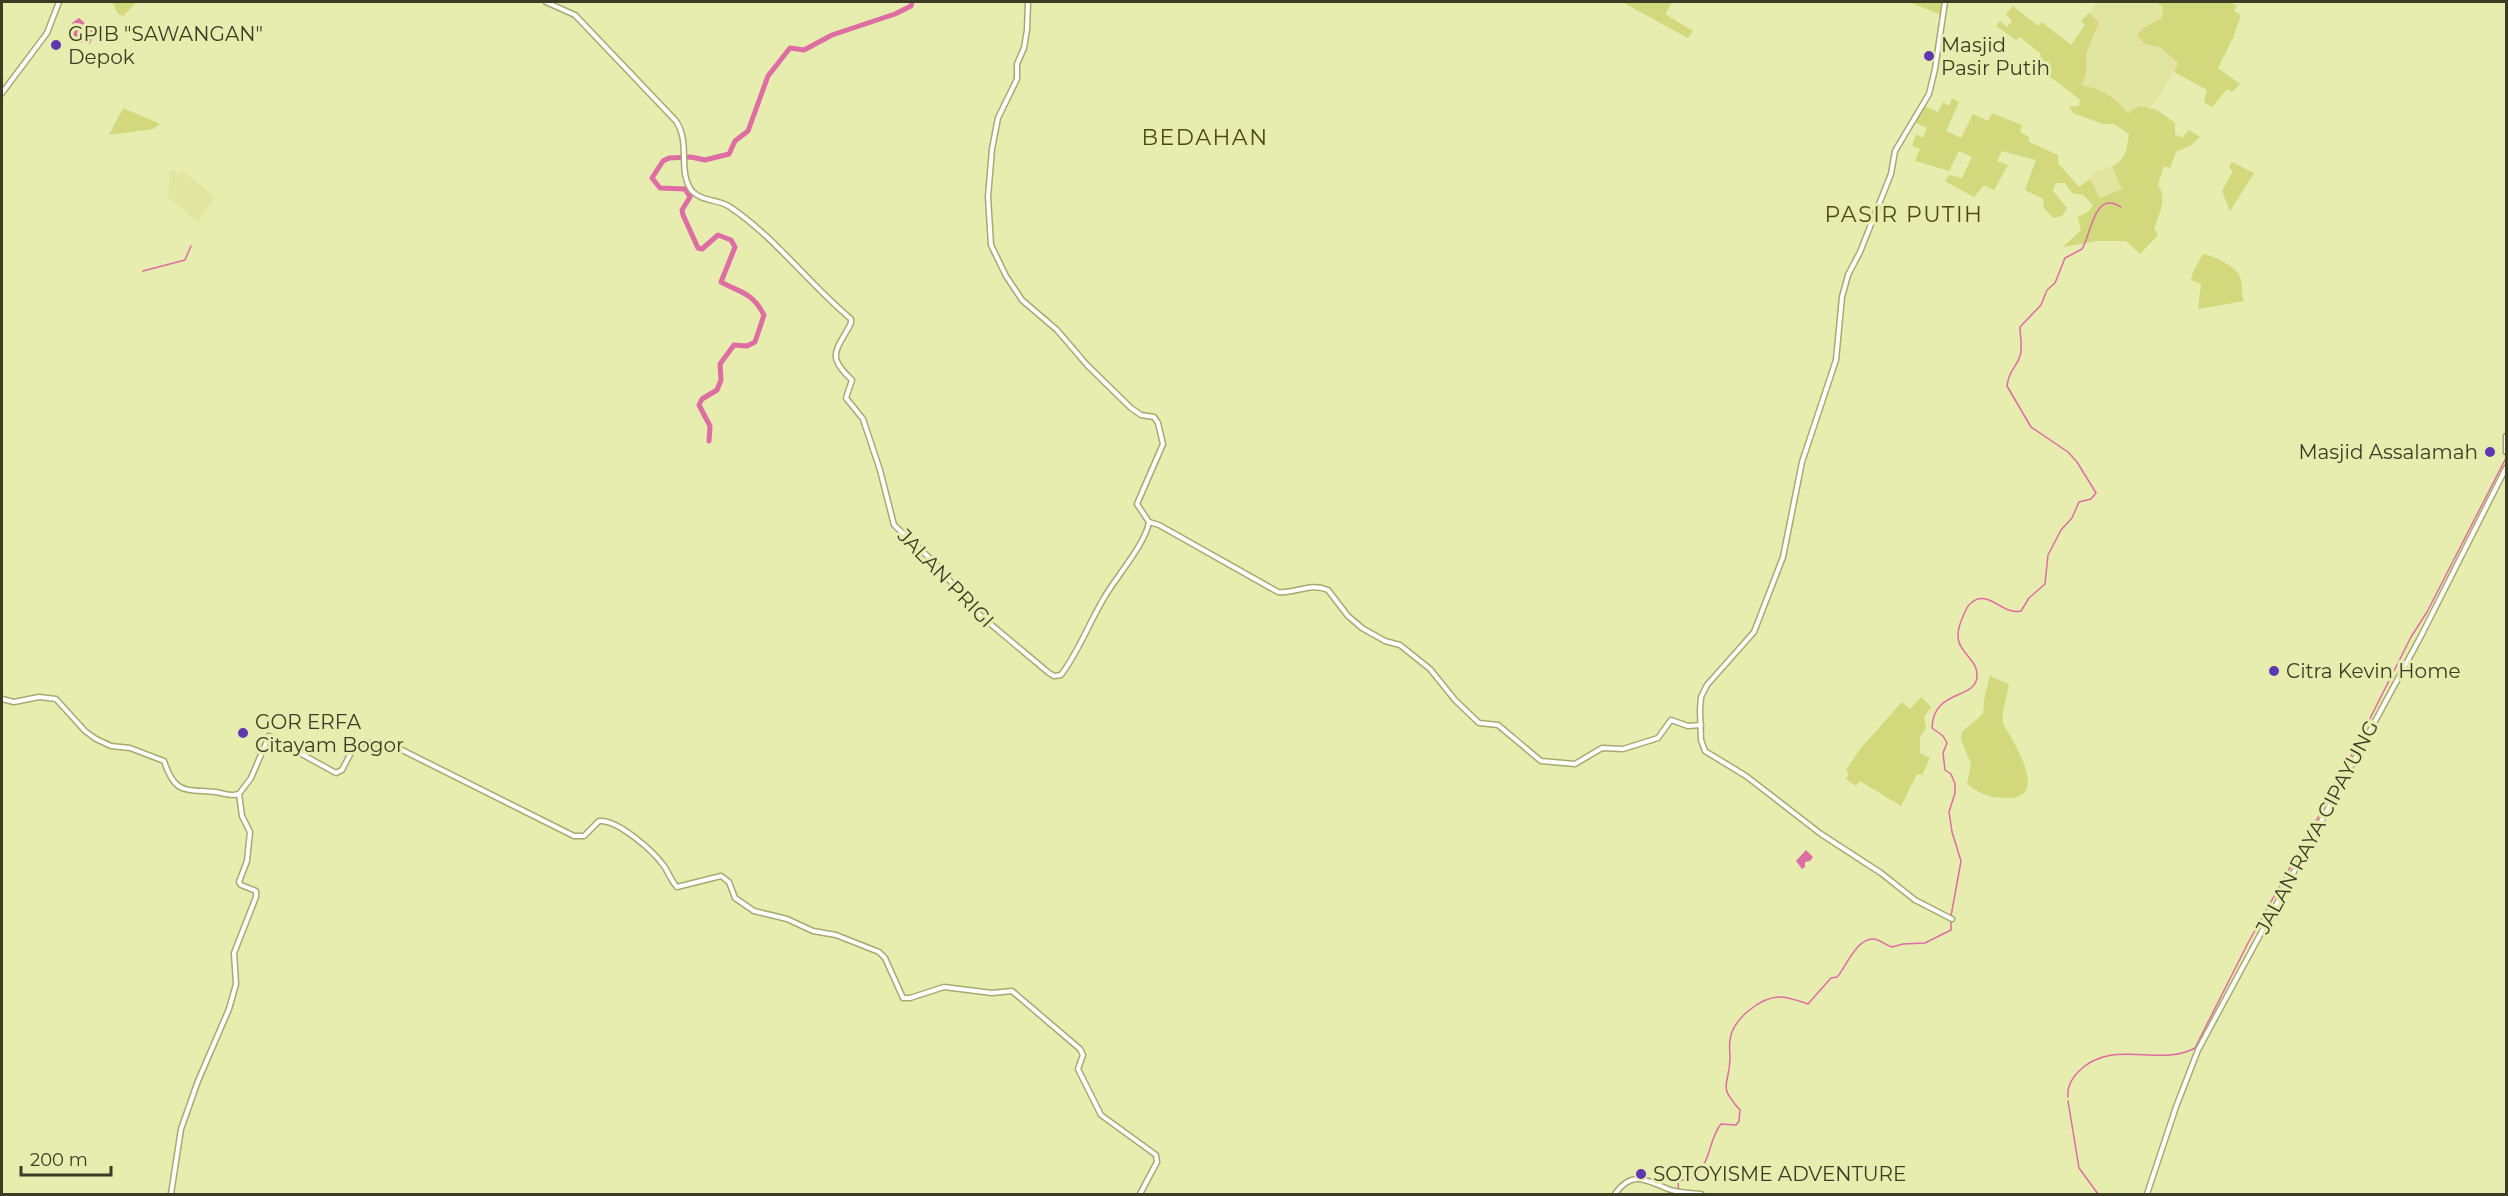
<svg xmlns="http://www.w3.org/2000/svg" width="2508" height="1196" font-family="Montserrat,sans-serif">
<style>
.built{fill:#e0e59f}
.green{fill:#d2d87c}
.water{fill:#dd6da3}
.lines{fill:none;stroke-linecap:round;stroke-linejoin:round}
.stream{stroke:#dd6da3;stroke-width:1.5}
.river{stroke:#dd6da3;stroke-width:5}
.secondary-casing{stroke:#a6aa6f;stroke-width:7}
.secondary{stroke:#fff;stroke-width:4}
.poi-dot{fill:#5d38b0;stroke:#e7ecaf;stroke-width:2}
.labels{text-anchor:middle;dominant-baseline:central;stroke-width:6;stroke-linejoin:round;paint-order:stroke}
.poi-label{font-size:20px;fill:#3b3c24;stroke:#e7ecaf;text-anchor:start}
.street-label{font-size:20px;fill:#3b3c24;stroke:#e7ecaf}
.quarter-label{font-size:22px;letter-spacing:1.5px;fill:#4a4d10;stroke:#e7ecaf}
</style>
<rect width="100%" height="100%" fill="#e7ecaf"/>
<!-- built -->
<g class="built">
<path d="M 2101,2 L 2154,2 L 2163,6 L 2162,19 L 2145,27 L 2145,44 L 2160,47 L 2178,63 L 2159,97 L 2149,108 L 2139,106 L 2128,114 L 2113,97 L 2082,85 L 2086,73 L 2086,54 L 2099,23 L 2089,13 L 2096,3 Z"/>
<path d="M 2112,166 L 2122,189 L 2100,198 L 2090,179 L 2091,174 Z"/>
<path d="M 170,171 L 176,171 L 176,174 L 180,175 L 183,171 L 215,197 L 198,222 L 168,197 Z"/>
</g>
<!-- green -->
<g class="green">
<path d="M 112,2 L 137,2 L 123,16 L 118,14 Z"/>
<path d="M 1622,2 L 1670,2 L 1672,3 L 1665,14 L 1693,31 L 1688,38 Z"/>
<path d="M 1912,2 L 1943,2 L 1942,15 L 1911,3 Z"/>
<path d="M 2154,2 L 2231,2 L 2237,6 L 2234,11 L 2241,15 L 2233,38 L 2218,68 L 2240,84 L 2232,92 L 2227,89 L 2212,107 L 2204,102 L 2207,90 L 2174,72 L 2178,63 L 2160,47 L 2145,44 L 2137,35 L 2145,27 L 2162,18 L 2163,6 Z"/>
<path d="M 2013,6 L 2038,26 L 2042,22 L 2071,45 L 2085,25 L 2081,21 L 2089,13 L 2099,22 L 2086,54 L 2086,73 L 2082,85 C 2105,91 2112,95 2128,113 L 2139,106 L 2157,110 L 2175,123 L 2175,134 L 2182,138 L 2189,130 L 2200,137 L 2190,146 L 2176,152 L 2170,168 L 2164,166 L 2158,185 C 2168,198 2159,214 2154,228 L 2158,235 L 2140,254 L 2126,241 L 2097,241 L 2063,247 L 2081,230 L 2078,217 L 2088,212 L 2093,205 L 2083,195 L 2072,193 L 2065,183 L 2056,183 L 2053,191 L 2067,208 L 2062,216 L 2053,218 L 2044,208 L 2043,199 L 2025,190 L 2036,160 L 2002,151 L 1997,161 L 2008,165 L 1994,190 L 1984,185 L 1974,197 L 1945,181 L 1949,175 L 1962,178 L 1972,157 L 1959,151 L 1949,171 L 1915,161 L 1920,149 L 1912,146 L 1916,134 L 1923,138 L 1927,128 L 1912,121 L 1924,106 L 1938,112 L 1943,102 L 1949,106 L 1952,98 L 1959,102 L 1946,131 L 1961,138 L 1973,114 L 1988,121 L 1992,113 L 2022,125 L 2020,132 L 2029,137 L 2029,142 L 2058,155 L 2058,163 L 2079,187 L 2090,179 L 2100,198 L 2122,189 L 2112,166 C 2126,160 2127,148 2129,134 L 2114,124 L 2103,124 L 2073,113 L 2069,107 L 2079,106 L 2080,100 L 2056,81 L 2034,69 L 2041,54 L 2020,37 L 2016,40 L 1996,26 L 2000,21 L 2007,27 L 2012,21 L 2006,14 Z"/>
<path d="M 123,108 L 160,124 L 153,129 L 109,135 Z"/>
<path d="M 2232,162 L 2254,173 L 2230,211 L 2222,191 L 2233,171 L 2229,168 Z"/>
<path d="M 2203,254 C 2212,255 2237,267 2240,277 C 2243,285 2241,293 2244,301 L 2198,309 L 2201,284 L 2191,280 L 2193,272 Z"/>
<path d="M 1990,676 L 2009,684 C 2007,697 2001,712 2003,724 C 2014,742 2051,800 2006,798 C 1987,797 1983,795 1967,784 L 1971,764 L 1961,740 L 1962,732 L 1983,714 L 1985,694 Z"/>
<path d="M 1921,697 L 1931,707 L 1924,717 L 1926,728 L 1920,737 L 1920,753 L 1930,758 L 1922,775 L 1917,774 L 1901,806 L 1860,781 L 1856,786 L 1846,779 L 1849,775 L 1846,770 L 1861,748 L 1902,702 L 1910,709 Z"/>
</g>
<!-- water -->
<g class="water">
<path d="M 79,18 L 95,32 L 90,44 L 80,42 L 81,38 L 88,35 L 87,31 L 78,32 L 79,42 L 72,35 L 72,23 Z"/>
<path d="M 1806,850 L 1813,857 L 1810,861 L 1805,862 L 1805,867 L 1802,869 L 1796,861 Z"/>
</g>
<g class="lines">
<!-- stream -->
<g class="stream">
<path d="M 143,271 L 185,260 L 191,246"/>
<path d="M 1951,916 L 1961,861 L 1952,832 L 1949,812 L 1955,793 L 1955,784 L 1951,774 L 1945,770 L 1943,753 L 1947,743 L 1943,736 L 1932,728 C 1933,689 1975,700 1977,677 C 1979,654 1947,653 1962,619 C 1964,614 1966,607 1971,603 C 1988,588 2003,616 2021,611 L 2029,598 L 2045,584 L 2048,555 L 2061,530 L 2072,518 L 2079,502 L 2091,499 L 2096,493 L 2077,462 L 2068,452 L 2031,427 L 2007,386 C 2009,369 2016,369 2020,356 C 2023,348 2020,336 2020,327 L 2041,305 L 2047,290 L 2055,283 L 2065,258 L 2082,249 C 2091,235 2094,189 2121,207"/>
<path d="M 2068,1097 C 2067,1087 2071,1080 2078,1072 C 2112,1037 2159,1068 2195,1048 L 2248,943 L 2340,778 L 2411,637 L 2427,612 L 2506,458"/>
<path d="M 2068,1101 L 2079,1168 L 2098,1194"/>
<path d="M 1679,1194 L 1678,1182 C 1684,1179 1691,1179 1695,1175 C 1711,1163 1709,1138 1721,1124 L 1736,1125 L 1739,1121 L 1740,1110 C 1717,1084 1729,1088 1730,1059 C 1730,1053 1729,1046 1730,1040 C 1732,1020 1760,997 1780,997 C 1789,997 1799,1001 1808,1004 L 1831,978 L 1837,977 C 1847,966 1856,938 1874,939 C 1881,940 1885,945 1892,947 L 1903,944 L 1925,943 L 1951,930 L 1951,921"/>
</g>
<!-- river -->
<path class="river" d="M 709,441 L 710,426 L 699,405 L 702,399 L 717,390 L 721,380 L 720,364 L 734,345 L 747,346 L 755,342 L 764,315 C 752,292 741,293 721,282 L 735,247 L 731,240 L 718,235 L 702,249 L 698,248 L 683,215 L 682,210 L 690,197 L 685,189 L 660,188 L 652,178 L 663,161 L 669,158 L 691,157 L 705,160 L 729,154 L 735,141 L 748,131 L 768,76 L 790,48 L 804,50 L 832,35 L 895,14 L 911,6 L 912,2"/>
<defs>
<g id="secondary">
<path d="M 546,2 L 575,15 L 676,121 C 691,143 677,172 692,191 C 702,202 719,199 730,207 C 776,238 809,284 851,319 L 851,323 C 837,351 825,355 852,380 L 846,398 L 863,419 L 880,470 L 894,525 L 935,563 L 975,611 L 1049,673 L 1054,676 L 1061,675 C 1079,651 1089,623 1104,598 C 1116,577 1146,543 1149,522"/>
<path d="M 1028,2 L 1027,30 L 1024,48 L 1017,64 L 1017,79 L 998,118 L 992,149 L 988,197 L 991,245 L 1006,276 L 1022,300 L 1057,330 L 1087,365 L 1131,408 L 1141,415 L 1154,417 L 1158,423 L 1163,444 L 1137,504 L 1149,522"/>
<path d="M 1945,2 L 1935,69 L 1929,94 L 1895,151 L 1891,174 L 1860,252 L 1848,275 L 1842,297 L 1836,360 L 1802,462 L 1783,557 L 1754,632 L 1707,685 L 1701,697 L 1700,710 L 1701,740 L 1705,751 L 1746,776 L 1821,834 L 1881,873 L 1915,900 L 1952,919"/>
<path d="M 2,93 L 47,33 L 59,2"/>
<path d="M 2506,436 L 2506,452"/>
<path d="M 1149,522 L 1159,525 L 1278,592 C 1296,594 1310,582 1328,590 L 1348,616 L 1362,628 L 1385,641 L 1400,645 L 1430,669 L 1455,700 L 1479,723 L 1498,725 L 1541,761 L 1575,764 L 1602,748 L 1623,749 L 1658,738 L 1671,720 L 1688,726 L 1701,725"/>
<path d="M 2,699 L 14,702 L 39,697 L 56,699 L 85,731 L 96,739 L 111,746 L 130,748 L 164,761 C 175,795 185,789 215,792 C 224,793 230,797 239,794"/>
<path d="M 171,1194 L 181,1129 L 198,1081 L 229,1009 L 236,984 L 234,953 L 256,897 L 256,891 L 241,885 L 239,882 L 247,861 L 250,832 L 242,816 L 239,794 L 251,778 L 269,736 L 336,773 L 342,770 L 355,745 L 362,743 L 388,743 L 574,836 L 584,836 L 599,821 C 618,819 654,852 664,866 C 669,873 671,881 677,887 L 721,876 L 729,882 L 735,898 L 754,911 L 787,919 L 813,931 L 836,935 L 879,952 L 885,958 L 903,998 L 910,998 L 944,987 L 992,993 L 1012,991 L 1080,1049 L 1083,1055 L 1078,1069 L 1101,1115 L 1156,1155 L 1157,1162 L 1140,1194"/>
<path d="M 1615,1194 C 1632,1170 1646,1180 1668,1189 C 1678,1193 1690,1193 1701,1194"/>
<path d="M 2147,1194 L 2176,1107 L 2198,1050 L 2421,636 L 2506,468"/>
</g>
</defs>
<!-- secondary casing -->
<use href="#secondary" class="secondary-casing"/>
<!-- secondary -->
<use href="#secondary" class="secondary"/>
</g>
<!-- markers -->
<g class="poi-dot">
<circle cx="56" cy="45" r="6"/>
<circle cx="1929" cy="56" r="6"/>
<circle cx="2490" cy="452" r="6"/>
<circle cx="2274" cy="671" r="6"/>
<circle cx="243" cy="733" r="6"/>
<circle cx="1641" cy="1174" r="6"/>
</g>
<g class="labels">
<!-- poi labels -->
<g class="poi-label">
<text x="68" y="34">GPIB "SAWANGAN"<tspan x="68" dy="23">Depok</tspan></text>
<text x="1941" y="45">Masjid<tspan x="1941" dy="23">Pasir Putih</tspan></text>
<text x="2478" y="452" text-anchor="end">Masjid Assalamah</text>
<text x="2286" y="671">Citra Kevin Home</text>
<text x="255" y="722">GOR ERFA<tspan x="255" dy="23">Citayam Bogor</tspan></text>
<text x="1653" y="1174">SOTOYISME ADVENTURE</text>
</g>
<!-- street labels -->
<g class="street-label">
<text transform="translate(946 578) rotate(46)">JALAN PRIGI</text>
<text transform="translate(2317 827) rotate(-62)">JALAN RAYA CIPAYUNG</text>
</g>
<!-- quarter labels -->
<g class="quarter-label">
<text x="1205" y="137">BEDAHAN</text>
<text x="1904" y="214">PASIR PUTIH</text>
</g>
</g>
<!-- border -->
<rect width="2508" height="1196" fill="none" stroke="#3b3c24" stroke-width="6"/>
<!-- scale -->
<path d="M21 1166v9h90v-9" fill="none" stroke="#3b3c24" stroke-width="3"/>
<text x="30" y="1166" font-size="18" fill="#3b3c24" stroke="#e7ecaf" stroke-width="4.5" paint-order="stroke">200 m</text>
</svg>
